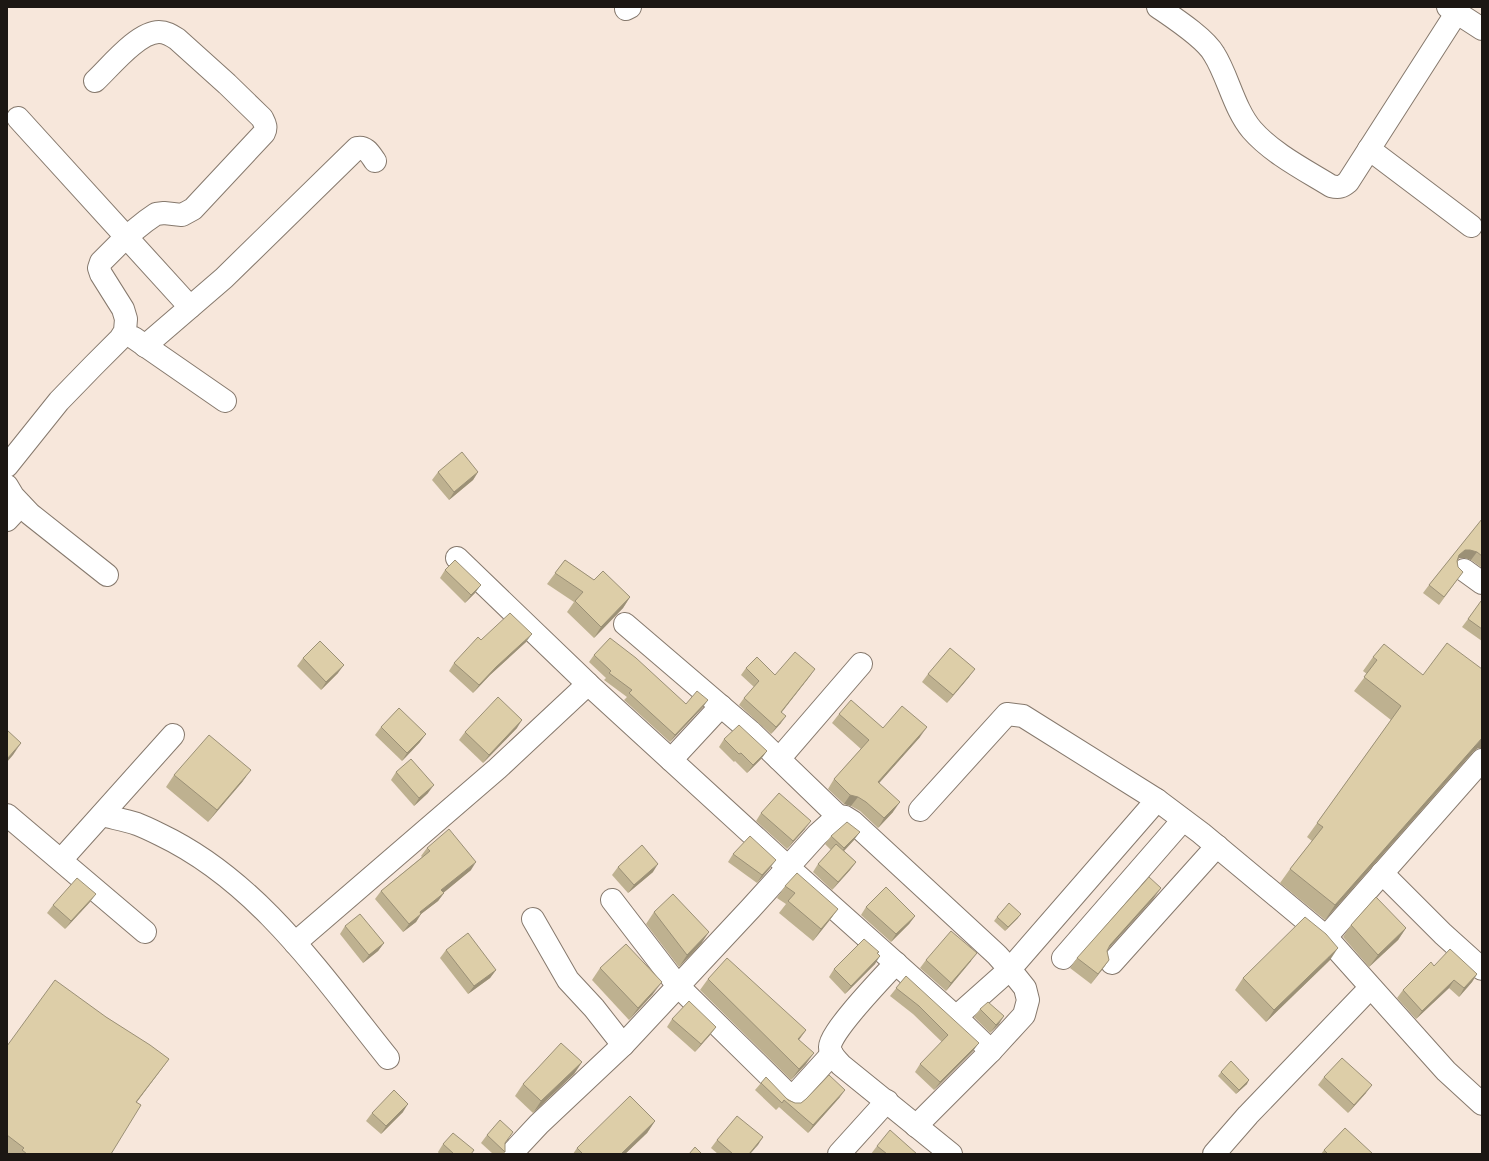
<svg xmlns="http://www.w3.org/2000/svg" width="1489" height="1161" font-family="'DejaVu Sans',sans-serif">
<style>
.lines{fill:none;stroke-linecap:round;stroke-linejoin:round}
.minor-casing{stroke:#86796d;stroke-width:24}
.minor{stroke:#fff;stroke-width:22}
.wall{fill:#beb190}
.shaded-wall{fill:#9b9076}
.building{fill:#ddcea8;stroke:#9b9076}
</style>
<rect width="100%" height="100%" fill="#f7e7db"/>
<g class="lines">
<defs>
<g id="minor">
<path d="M 1158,7 C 1174,18 1205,38 1214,54 C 1228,76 1234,109 1252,130 C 1272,153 1305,170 1331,186 C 1339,188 1342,187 1348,182 L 1457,12"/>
<path d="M 1448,7 L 1482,29"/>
<path d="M 626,9 L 630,7"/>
<path d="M 18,118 L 190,307"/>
<path d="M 1369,149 L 1471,226"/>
<path d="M 134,338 L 225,401"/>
<path d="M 145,346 L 224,278 L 357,148 C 366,146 370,154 375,161"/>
<path d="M 7,466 L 59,401 L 93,366 L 120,339 L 125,331 L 126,319 L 123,309 L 101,274 L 99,268 L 101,262 L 126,237 L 146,221 L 156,214 L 164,213 L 182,215 L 193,209 L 264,133 C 267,127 265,124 262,118 L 227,84 L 177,39 C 171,35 166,32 159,32 C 138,32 110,67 95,81"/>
<path d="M 7,486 L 13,496 L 30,514 L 107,575"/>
<path d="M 7,520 L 21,505"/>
<path d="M 457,558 L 588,684 L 788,867 L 956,1017 L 991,1051"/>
<path d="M 1464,570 L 1482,583"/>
<path d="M 625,624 L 750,731 L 838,816"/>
<path d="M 779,759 L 861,664"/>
<path d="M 671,760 L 721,706"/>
<path d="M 920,810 L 1007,714 L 1023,716 L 1157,800 L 1201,833 L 1326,937 L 1446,1071 L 1482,1104"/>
<path d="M 7,815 L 145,932"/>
<path d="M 102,815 C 113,818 125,820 137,824 C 145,827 153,831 161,835 C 259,882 322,976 388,1058"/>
<path d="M 61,860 L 173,735"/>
<path d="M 1382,873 L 1443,934 L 1482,969"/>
<path d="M 612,900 L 678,986 L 792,1098 L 832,1054"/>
<path d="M 533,919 L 568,980 L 594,1008 L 623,1045"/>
<path d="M 1326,937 L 1482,760"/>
<path d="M 295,943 L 497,769 L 588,684"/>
<path d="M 1063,958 L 1183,820"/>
<path d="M 896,963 C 884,976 829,1033 830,1047 C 830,1055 837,1060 841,1065 L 951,1154"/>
<path d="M 1112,963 L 1217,846"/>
<path d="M 956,1017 L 1010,969 L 1157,800"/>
<path d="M 511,1154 L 539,1124 L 623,1045 L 751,908 L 817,835 L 838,816 L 845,817 L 853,822 L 997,955 L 1013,973 L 1025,988 L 1028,1000 L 1024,1015 L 991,1051 L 916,1126"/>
<path d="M 839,1154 L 887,1101"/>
<path d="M 1214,1154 L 1248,1115 L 1370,988"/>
</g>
</defs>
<!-- minor casing -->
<use href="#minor" class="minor-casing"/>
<!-- minor -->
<use href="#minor" class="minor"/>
</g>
<!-- wall -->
<g class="wall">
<path d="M 438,472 L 478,472 L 473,480 L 449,500 L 432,480 Z"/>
<path d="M 1482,520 L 1482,568 L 1471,560 L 1465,558 L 1459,558 L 1458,560 L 1457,580 L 1439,605 L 1423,593 L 1429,585 Z"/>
<path d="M 565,560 L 594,580 L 630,597 L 623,608 L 594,638 L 567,612 L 574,602 L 547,584 Z"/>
<path d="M 445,570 L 475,593 L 465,603 L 440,578 Z"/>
<path d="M 1482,602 L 1482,641 L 1462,627 L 1468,619 Z"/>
<path d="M 481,640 L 526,642 L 490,675 L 473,693 L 449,671 L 454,663 Z"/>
<path d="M 594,655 L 686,704 L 703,707 L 670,742 L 624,700 L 627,697 L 604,680 L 606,678 L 589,662 Z"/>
<path d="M 1373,657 L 1478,748 L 1473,752 L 1325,920 L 1280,883 L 1290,869 L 1312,841 L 1307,837 L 1391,720 L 1354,691 L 1367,674 L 1363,671 Z"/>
<path d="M 303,658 L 338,673 L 321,690 L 297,666 Z"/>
<path d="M 746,668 L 775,675 L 810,676 L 782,712 L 781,723 L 771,734 L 739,705 L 744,698 L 754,687 L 741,675 Z"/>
<path d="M 928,674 L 969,677 L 947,703 L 922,682 Z"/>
<path d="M 839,714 L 883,728 L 920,737 L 879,783 L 893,812 L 878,828 L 860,811 L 851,806 L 844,804 L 828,789 L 834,779 L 861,749 L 832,723 Z"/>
<path d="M 381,727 L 420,742 L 402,761 L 375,735 Z"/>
<path d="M 517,728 L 483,763 L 459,740 L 465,732 Z"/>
<path d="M 724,739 L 767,751 L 761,759 L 747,773 L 735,761 L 734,762 L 719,747 Z"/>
<path d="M 396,772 L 428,793 L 414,806 L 391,780 Z"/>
<path d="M 174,775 L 243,781 L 208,822 L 166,787 Z"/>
<path d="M 761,813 L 805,829 L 787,849 L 756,821 Z"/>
<path d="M 831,836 L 854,840 L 844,851 L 856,862 L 850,870 L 832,890 L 813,872 L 818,864 L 831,850 L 825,844 Z"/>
<path d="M 427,848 L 471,870 L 443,893 L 444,893 L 438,901 L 421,914 L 416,922 L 403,932 L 375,899 L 381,891 L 422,857 L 421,856 Z"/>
<path d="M 733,854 L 770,868 L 757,883 L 728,862 Z"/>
<path d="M 618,867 L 653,872 L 628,893 L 612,875 Z"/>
<path d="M 785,886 L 838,909 L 829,921 L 813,941 L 779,913 L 786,904 L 777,898 Z"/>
<path d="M 1154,898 L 1107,949 L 1107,951 L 1109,960 L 1091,984 L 1070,968 L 1077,958 Z"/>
<path d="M 90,902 L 65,929 L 47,913 L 53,905 Z"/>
<path d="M 866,907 L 915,916 L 909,924 L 891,942 L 861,915 Z"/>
<path d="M 654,912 L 701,944 L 679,967 L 646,924 Z"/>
<path d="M 997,917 L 1018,918 L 1005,931 L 994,921 Z"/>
<path d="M 1351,925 L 1406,928 L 1398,940 L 1369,967 L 1343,937 Z"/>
<path d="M 345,926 L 384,943 L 378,951 L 363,963 L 340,934 Z"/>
<path d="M 446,950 L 496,970 L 490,978 L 468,994 L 440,958 Z"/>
<path d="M 878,953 L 875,964 L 845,994 L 829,977 L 834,969 Z"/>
<path d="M 926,960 L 971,961 L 946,991 L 920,968 Z"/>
<path d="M 1330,960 L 1266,1022 L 1235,990 L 1243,978 Z"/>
<path d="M 1434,966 L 1477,974 L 1472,982 L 1459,997 L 1449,988 L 1416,1019 L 1397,998 L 1403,990 Z"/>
<path d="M 600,968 L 653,994 L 629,1020 L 592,980 Z"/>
<path d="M 906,976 L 973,1051 L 934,1090 L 915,1072 L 920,1064 L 942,1042 L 913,1014 L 890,996 Z"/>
<path d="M 708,979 L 806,1030 L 799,1040 L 806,1064 L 791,1080 L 700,990 Z"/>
<path d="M 980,1009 L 999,1024 L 990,1033 L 974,1017 Z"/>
<path d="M 106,1017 L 169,1059 L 136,1103 L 111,1154 L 7,1154 L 7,1046 Z"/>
<path d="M 672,1019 L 716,1027 L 710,1035 L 695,1052 L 667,1027 Z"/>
<path d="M 582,1062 L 574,1074 L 533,1113 L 515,1096 L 523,1084 Z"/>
<path d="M 1221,1072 L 1247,1084 L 1236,1094 L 1218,1076 Z"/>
<path d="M 1324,1077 L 1366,1093 L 1348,1113 L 1318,1085 Z"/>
<path d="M 761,1083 L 795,1103 L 801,1103 L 806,1099 L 840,1097 L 808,1133 L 779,1107 L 776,1110 L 755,1090 Z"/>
<path d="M 403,1112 L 381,1134 L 366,1121 L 372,1113 Z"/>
<path d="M 655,1121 L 647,1133 L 625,1154 L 573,1154 L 577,1148 Z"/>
<path d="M 487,1135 L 505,1143 L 505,1152 L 504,1154 L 493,1154 L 481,1143 Z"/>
<path d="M 763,1137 L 750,1154 L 718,1154 L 711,1148 L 717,1140 Z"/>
<path d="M 443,1144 L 471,1154 L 439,1154 L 438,1152 Z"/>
<path d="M 877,1146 L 916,1154 L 871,1154 Z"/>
<path d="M 1324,1150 L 1373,1154 L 1321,1154 Z"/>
</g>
<!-- shaded-wall -->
<g class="shaded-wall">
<path d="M 478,472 L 473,480 L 449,500 L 454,492 Z"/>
<path d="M 1465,550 L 1470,550 L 1477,552 L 1471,560 L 1465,558 L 1459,558 L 1454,563 L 1459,555 Z"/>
<path d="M 481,585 L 475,593 L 465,603 L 471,595 Z"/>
<path d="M 630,597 L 623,608 L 594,638 L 601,627 Z"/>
<path d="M 532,634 L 526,642 L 490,675 L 473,693 L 479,685 L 496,667 Z"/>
<path d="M 344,665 L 338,673 L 321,690 L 326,682 Z"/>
<path d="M 815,669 L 810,676 L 776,719 L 781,712 Z"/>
<path d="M 975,669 L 969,677 L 947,703 L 953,695 Z"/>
<path d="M 708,700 L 703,707 L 670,742 L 675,735 Z"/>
<path d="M 786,716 L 781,723 L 771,734 L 776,727 Z"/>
<path d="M 522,720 L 517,728 L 483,763 L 489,755 Z"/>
<path d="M 927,727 L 920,737 L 872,791 L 878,782 Z"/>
<path d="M 426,734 L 420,742 L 402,761 L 407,753 Z"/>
<path d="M 1482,738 L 1482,748 L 1478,748 L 1473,752 L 1325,920 L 1335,905 Z"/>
<path d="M 21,743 L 13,755 L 7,762 L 7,759 Z"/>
<path d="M 767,751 L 761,759 L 747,773 L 753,765 Z"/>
<path d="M 251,770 L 243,781 L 208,822 L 217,810 Z"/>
<path d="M 434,785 L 428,793 L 414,806 L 419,798 Z"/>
<path d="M 850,795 L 858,797 L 851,806 L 844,804 Z"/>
<path d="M 900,802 L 893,812 L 878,828 L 884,818 Z"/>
<path d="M 811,821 L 805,829 L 787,849 L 793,841 Z"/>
<path d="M 860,832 L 854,840 L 839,856 L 844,848 Z"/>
<path d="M 776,860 L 770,868 L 757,883 L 762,875 Z"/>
<path d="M 476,862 L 471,870 L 436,899 L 441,890 Z"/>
<path d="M 856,862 L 850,870 L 832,890 L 838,882 Z"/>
<path d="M 658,864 L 653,872 L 628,893 L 634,885 Z"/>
<path d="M 1161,888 L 1154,898 L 1103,955 L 1110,945 Z"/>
<path d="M 444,893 L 438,901 L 421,914 L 416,922 L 403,932 L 409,924 L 420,912 Z"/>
<path d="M 96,894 L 90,902 L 65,929 L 71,921 Z"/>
<path d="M 838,909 L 829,921 L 813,941 L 821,929 Z"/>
<path d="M 1021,914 L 1018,918 L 1005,931 L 1008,927 Z"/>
<path d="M 915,916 L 909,924 L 891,942 L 896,934 Z"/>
<path d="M 1406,928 L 1398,940 L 1369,967 L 1378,955 Z"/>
<path d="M 709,932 L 701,944 L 679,967 L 687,955 Z"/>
<path d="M 384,943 L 378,951 L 363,963 L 369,955 Z"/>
<path d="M 1338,948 L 1330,960 L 1266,1022 L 1274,1010 Z"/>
<path d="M 977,953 L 971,961 L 946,991 L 951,983 Z"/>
<path d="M 880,956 L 875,964 L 845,994 L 851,986 Z"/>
<path d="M 1109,960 L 1102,970 L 1091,984 L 1098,974 Z"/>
<path d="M 496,970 L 490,978 L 468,994 L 474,986 Z"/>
<path d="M 1477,974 L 1472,982 L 1459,997 L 1464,988 Z"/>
<path d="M 1454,980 L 1449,988 L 1416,1019 L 1422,1011 Z"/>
<path d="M 662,982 L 653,994 L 629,1020 L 638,1008 Z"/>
<path d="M 1004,1016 L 999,1024 L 990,1033 L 996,1025 Z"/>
<path d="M 716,1027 L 710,1035 L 695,1052 L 701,1044 Z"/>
<path d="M 806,1030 L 798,1041 L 798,1039 Z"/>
<path d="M 979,1043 L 973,1051 L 934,1090 L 940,1082 Z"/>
<path d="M 814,1053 L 806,1064 L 791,1080 L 799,1069 Z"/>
<path d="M 169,1059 L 127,1115 L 136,1102 Z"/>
<path d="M 582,1062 L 574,1074 L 533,1113 L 541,1101 Z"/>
<path d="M 1249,1080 L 1247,1084 L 1236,1094 L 1239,1090 Z"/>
<path d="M 1372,1085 L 1366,1093 L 1348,1113 L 1354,1105 Z"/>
<path d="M 845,1090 L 840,1097 L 808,1133 L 813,1125 Z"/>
<path d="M 408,1104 L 403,1112 L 381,1134 L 386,1126 Z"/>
<path d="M 655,1121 L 647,1133 L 625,1154 L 621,1154 Z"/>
<path d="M 763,1137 L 758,1145 L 750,1154 L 749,1154 Z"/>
</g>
<!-- building -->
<g class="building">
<path d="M 462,452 L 478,472 L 454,492 L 438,472 Z"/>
<path d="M 1482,519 L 1482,556 L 1477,552 L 1470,550 L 1465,550 L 1459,555 L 1457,561 L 1458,567 L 1463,572 L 1444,597 L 1429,585 Z"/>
<path d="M 455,560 L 481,585 L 471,595 L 445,570 Z"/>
<path d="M 565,560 L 594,580 L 603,571 L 630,597 L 601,627 L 575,601 L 583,592 L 555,573 Z"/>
<path d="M 1481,601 L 1482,602 L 1482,629 L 1468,619 Z"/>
<path d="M 510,613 L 532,634 L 496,667 L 479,685 L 454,663 L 478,637 L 481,640 Z"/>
<path d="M 610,638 L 636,658 L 686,704 L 697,691 L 708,700 L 675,735 L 629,693 L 632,690 L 609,673 L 611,671 L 594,655 Z"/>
<path d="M 320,641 L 344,665 L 326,682 L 303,658 Z"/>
<path d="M 1447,643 L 1482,669 L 1482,738 L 1335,905 L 1290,869 L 1323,827 L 1317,823 L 1401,706 L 1364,677 L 1377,660 L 1373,657 L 1384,644 L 1423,675 Z"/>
<path d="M 950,648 L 975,669 L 953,695 L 928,674 Z"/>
<path d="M 795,652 L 815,669 L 781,712 L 786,716 L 776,727 L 744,698 L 759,681 L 746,668 L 757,657 L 775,675 Z"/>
<path d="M 498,697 L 522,720 L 489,755 L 465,732 Z"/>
<path d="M 851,700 L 883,728 L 902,706 L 927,727 L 878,782 L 900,802 L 884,818 L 866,802 L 858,797 L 850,795 L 834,779 L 869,740 L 839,714 Z"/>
<path d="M 399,708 L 426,734 L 407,753 L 381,727 Z"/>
<path d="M 739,725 L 767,751 L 753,765 L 741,753 L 739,754 L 724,739 Z"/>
<path d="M 7,730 L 21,743 L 7,759 Z"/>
<path d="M 209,735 L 251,770 L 217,810 L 174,775 Z"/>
<path d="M 411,759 L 434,785 L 419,798 L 396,772 Z"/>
<path d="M 779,793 L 811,821 L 793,841 L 761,813 Z"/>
<path d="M 847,822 L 860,832 L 844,848 L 831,836 Z"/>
<path d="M 449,829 L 476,862 L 441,890 L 444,893 L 420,912 L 421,914 L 409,924 L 381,891 L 430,851 L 427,848 Z"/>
<path d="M 750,836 L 776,860 L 762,875 L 733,854 Z"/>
<path d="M 836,844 L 856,862 L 838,882 L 818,864 Z"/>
<path d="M 642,845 L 658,864 L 634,885 L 618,867 Z"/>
<path d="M 797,873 L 838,909 L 821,929 L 788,901 L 795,893 L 785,886 Z"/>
<path d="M 1149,877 L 1161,888 L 1110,945 L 1107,951 L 1109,960 L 1098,974 L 1077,958 Z"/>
<path d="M 77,878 L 96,894 L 71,921 L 53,905 Z"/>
<path d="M 886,887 L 915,916 L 896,934 L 866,907 Z"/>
<path d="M 673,894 L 709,932 L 687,955 L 654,912 Z"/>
<path d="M 1376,897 L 1406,928 L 1378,955 L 1351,925 Z"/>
<path d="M 1009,903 L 1021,914 L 1008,927 L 997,917 Z"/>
<path d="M 360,914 L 384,943 L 369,955 L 345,926 Z"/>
<path d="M 1305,917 L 1326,934 L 1338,948 L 1274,1010 L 1243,978 Z"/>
<path d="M 951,931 L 977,953 L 951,983 L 926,960 Z"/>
<path d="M 468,933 L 496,970 L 474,986 L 446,950 Z"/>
<path d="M 864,939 L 879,952 L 877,953 L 880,956 L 851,986 L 834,969 Z"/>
<path d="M 626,944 L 662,982 L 638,1008 L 600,968 Z"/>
<path d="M 1450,949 L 1477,974 L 1464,988 L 1454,980 L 1422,1011 L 1403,990 L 1431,962 L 1434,966 Z"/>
<path d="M 727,958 L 806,1030 L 798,1039 L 814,1053 L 799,1069 L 708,979 Z"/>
<path d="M 906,976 L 979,1043 L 940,1082 L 920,1064 L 948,1035 L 919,1006 L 896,988 Z"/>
<path d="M 55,980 L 106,1017 L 150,1045 L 169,1059 L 136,1102 L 141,1105 L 111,1154 L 27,1154 L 22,1150 L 24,1148 L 7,1135 L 7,1046 Z"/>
<path d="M 689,1001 L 716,1027 L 701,1044 L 672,1019 Z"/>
<path d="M 988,1002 L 1004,1016 L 996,1025 L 980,1009 Z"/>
<path d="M 561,1043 L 582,1062 L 541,1101 L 523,1084 Z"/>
<path d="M 1342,1058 L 1372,1085 L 1354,1105 L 1324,1077 Z"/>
<path d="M 1231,1061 L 1249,1080 L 1239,1090 L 1221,1072 Z"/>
<path d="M 829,1075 L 845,1090 L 813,1125 L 784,1100 L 782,1103 L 761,1083 L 766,1077 L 788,1100 L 795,1103 L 801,1103 L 806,1099 Z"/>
<path d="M 394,1090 L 408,1104 L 386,1126 L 372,1113 Z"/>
<path d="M 630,1096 L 655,1121 L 621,1154 L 583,1154 L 577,1148 Z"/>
<path d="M 737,1116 L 763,1137 L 749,1154 L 733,1154 L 717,1140 Z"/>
<path d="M 500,1120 L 513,1132 L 505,1143 L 505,1152 L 487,1135 Z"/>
<path d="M 1345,1128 L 1373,1154 L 1328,1154 L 1324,1150 Z"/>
<path d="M 890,1130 L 917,1154 L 887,1154 L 877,1146 Z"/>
<path d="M 453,1133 L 474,1150 L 471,1154 L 454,1154 L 443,1144 Z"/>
<path d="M 695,1147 L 702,1154 L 689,1154 Z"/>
</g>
<!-- border -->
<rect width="1489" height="1161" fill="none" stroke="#1c1713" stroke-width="16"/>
</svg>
